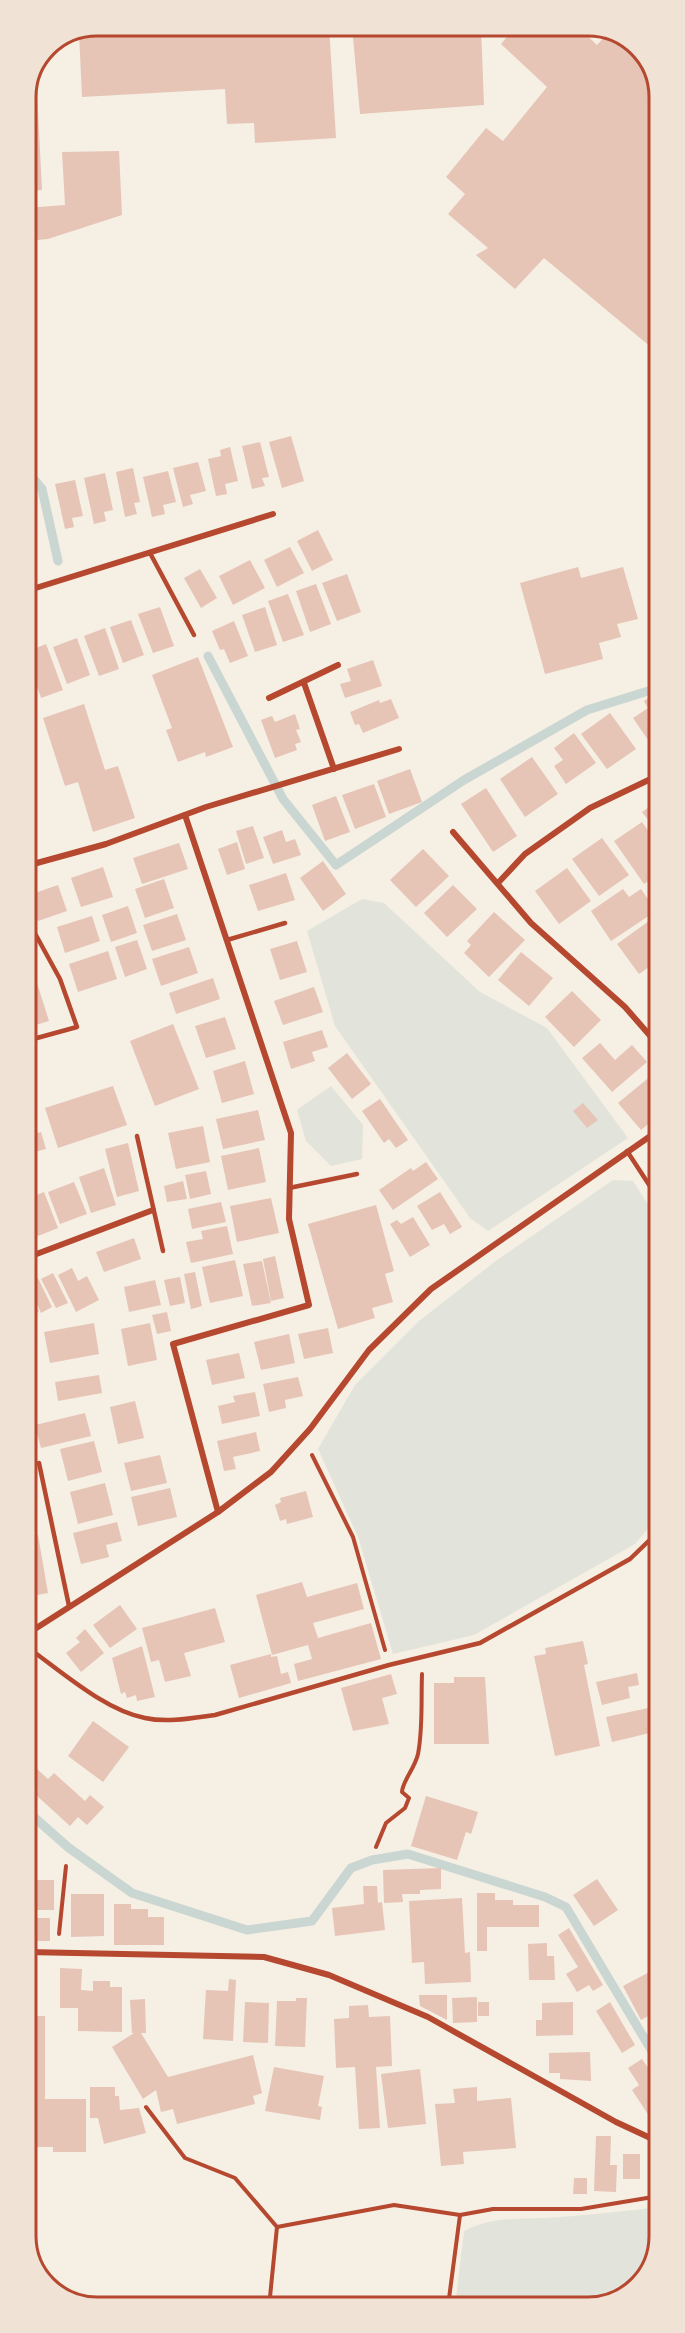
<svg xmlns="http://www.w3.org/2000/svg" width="685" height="2333" font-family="'Times New Roman',serif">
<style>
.green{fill:#e2e4dc}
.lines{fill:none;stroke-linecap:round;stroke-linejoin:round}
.stream{stroke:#c9d6d2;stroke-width:9}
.building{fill:#e6c5b7}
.path{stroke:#b5482f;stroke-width:4}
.service{stroke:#b5482f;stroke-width:4.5}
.minor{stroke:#b5482f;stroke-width:6}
.rim{fill:none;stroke:#b5482f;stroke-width:3}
</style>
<rect width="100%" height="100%" fill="#f6efe4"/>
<!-- green -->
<g class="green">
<path d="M 362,899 L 384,903 L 480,992 L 547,1028 L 628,1138 L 488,1231 L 470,1218 L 335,1026 L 307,931 Z"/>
<path d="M 331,1086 L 363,1125 L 362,1159 L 331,1166 L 306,1141 L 297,1110 Z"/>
<path d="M 613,1180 L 633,1181 L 659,1222 L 659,1515 L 635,1544 L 474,1635 L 393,1654 L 358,1537 L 318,1449 L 355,1385 L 419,1321 L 497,1260 Z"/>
<path d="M 659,2205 L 659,2236 L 642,2283 L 602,2306 L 455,2306 L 464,2231 C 492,2217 516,2219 546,2218 C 579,2216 611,2212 644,2209 Z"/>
</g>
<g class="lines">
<!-- stream -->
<g class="stream">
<path d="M 26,477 L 32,477 L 42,489 L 58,561"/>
<path d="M 208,656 L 283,799 L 336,865 L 464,780 L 587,710 L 658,688"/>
<path d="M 27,1811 L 69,1848 L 132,1893 L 247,1930 L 312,1921 L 351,1868 L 372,1860 L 408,1854 L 545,1897 L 566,1907 L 659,2063"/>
</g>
</g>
<!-- building -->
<g class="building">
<path d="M 97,26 L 329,26 L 336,138 L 255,143 L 254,123 L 227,124 L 225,89 L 82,97 L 79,33 Z"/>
<path d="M 352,26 L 481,26 L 484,105 L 360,114 Z"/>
<path d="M 516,26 L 577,26 L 597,45 L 609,32 L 635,44 L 658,83 L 658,353 L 544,258 L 515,289 L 476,255 L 488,248 L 448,214 L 465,194 L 446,177 L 486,128 L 503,141 L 547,87 L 501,44 Z"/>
<path d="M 36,71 L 42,190 L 26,191 L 26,97 Z"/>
<path d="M 119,151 L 122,215 L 48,239 L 26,241 L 26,208 L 65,205 L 62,152 Z"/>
<path d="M 291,436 L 304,481 L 282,488 L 269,442 Z"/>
<path d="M 260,442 L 269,477 L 262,478 L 265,486 L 252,489 L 242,446 Z"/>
<path d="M 230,447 L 238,481 L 225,484 L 227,494 L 216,496 L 208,459 L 221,456 L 220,450 Z"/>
<path d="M 198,462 L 206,491 L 190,495 L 193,504 L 183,507 L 173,468 Z"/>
<path d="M 133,468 L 140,502 L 134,503 L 137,514 L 125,517 L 116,472 Z"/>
<path d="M 168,471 L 176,502 L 163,505 L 165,514 L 152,517 L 143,477 Z"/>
<path d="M 105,473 L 113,510 L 104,512 L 106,521 L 94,524 L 84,478 Z"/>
<path d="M 75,480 L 83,516 L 72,518 L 74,527 L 65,529 L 55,484 Z"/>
<path d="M 26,491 L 32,491 L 31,529 L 26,529 Z"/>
<path d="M 318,530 L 333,560 L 312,571 L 297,541 Z"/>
<path d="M 290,547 L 304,573 L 277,587 L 264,560 Z"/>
<path d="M 250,560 L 265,588 L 233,605 L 219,576 Z"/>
<path d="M 578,567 L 581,578 L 623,567 L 638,619 L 617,624 L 621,637 L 599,643 L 603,659 L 545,674 L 520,583 Z"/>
<path d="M 200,569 L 217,598 L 201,608 L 184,578 Z"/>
<path d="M 347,574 L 361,612 L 337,621 L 322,583 Z"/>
<path d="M 316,584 L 331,624 L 310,632 L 296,591 Z"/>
<path d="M 288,594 L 304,635 L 283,642 L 268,601 Z"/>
<path d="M 160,607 L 174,646 L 153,653 L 138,614 Z"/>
<path d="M 265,607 L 277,645 L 255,652 L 242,615 Z"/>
<path d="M 131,620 L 144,655 L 123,663 L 110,627 Z"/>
<path d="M 234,621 L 248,656 L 230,663 L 224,649 L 220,650 L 212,631 Z"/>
<path d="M 105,628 L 119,669 L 99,676 L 84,636 Z"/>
<path d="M 77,638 L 90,675 L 67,684 L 53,647 Z"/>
<path d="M 46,644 L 63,690 L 41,698 L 26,652 Z"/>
<path d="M 198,657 L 233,747 L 206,757 L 205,752 L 178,762 L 166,730 L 172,728 L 152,675 Z"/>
<path d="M 373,660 L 382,686 L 345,698 L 340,684 L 351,681 L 347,669 Z"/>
<path d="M 26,670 L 37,699 L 26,703 Z"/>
<path d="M 655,694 L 658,700 L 659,756 L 633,718 L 648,708 L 644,701 Z"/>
<path d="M 391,699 L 399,718 L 363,733 L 359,724 L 355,725 L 350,712 L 379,700 L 380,703 Z"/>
<path d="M 84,704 L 105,770 L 118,766 L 135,818 L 93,832 L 78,782 L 65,786 L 43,718 Z"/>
<path d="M 610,713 L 636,749 L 607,769 L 581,734 Z"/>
<path d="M 295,714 L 300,729 L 296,730 L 301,742 L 295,744 L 297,750 L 275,758 L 261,720 L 272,716 L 275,722 Z"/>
<path d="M 574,733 L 596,763 L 566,784 L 554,766 L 563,760 L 554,748 Z"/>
<path d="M 532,757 L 558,794 L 525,817 L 500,779 Z"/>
<path d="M 410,769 L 422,802 L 389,814 L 377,781 Z"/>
<path d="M 374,784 L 386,817 L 355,829 L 342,795 Z"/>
<path d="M 486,788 L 517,836 L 493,852 L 461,804 Z"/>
<path d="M 336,796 L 350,832 L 325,841 L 312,805 Z"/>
<path d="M 659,800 L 659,834 L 642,812 Z"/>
<path d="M 642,822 L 659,846 L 659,874 L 644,884 L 614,841 Z"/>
<path d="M 253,826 L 264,858 L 246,864 L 236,831 Z"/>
<path d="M 282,830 L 286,842 L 295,839 L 301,855 L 273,864 L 263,837 Z"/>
<path d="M 602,838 L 629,875 L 599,896 L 572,859 Z"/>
<path d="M 237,842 L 245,869 L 227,875 L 218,849 Z"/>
<path d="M 179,843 L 188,869 L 142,884 L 133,858 Z"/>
<path d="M 423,849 L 449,876 L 416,907 L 390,880 Z"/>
<path d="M 323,861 L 346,894 L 323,911 L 300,878 Z"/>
<path d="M 103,867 L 113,897 L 81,907 L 71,878 Z"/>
<path d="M 567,868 L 591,901 L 559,924 L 535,891 Z"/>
<path d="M 286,873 L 295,900 L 258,911 L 249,885 Z"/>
<path d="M 164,879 L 174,908 L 145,918 L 135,889 Z"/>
<path d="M 58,885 L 67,911 L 38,921 L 29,895 Z"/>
<path d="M 453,885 L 477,909 L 447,937 L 424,913 Z"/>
<path d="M 623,889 L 629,897 L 641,889 L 656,911 L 611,941 L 591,911 Z"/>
<path d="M 128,906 L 137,933 L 111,942 L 102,915 Z"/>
<path d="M 494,912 L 525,940 L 489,977 L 464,953 L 471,945 L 467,941 Z"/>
<path d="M 177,914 L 186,940 L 152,951 L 143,925 Z"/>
<path d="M 92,916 L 100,941 L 65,953 L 57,927 Z"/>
<path d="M 656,916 L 659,920 L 659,960 L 639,974 L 617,944 Z"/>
<path d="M 137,940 L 147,969 L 125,977 L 115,947 Z"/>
<path d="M 297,941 L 307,972 L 280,980 L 270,949 Z"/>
<path d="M 189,947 L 198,973 L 161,986 L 152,959 Z"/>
<path d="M 108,951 L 117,979 L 78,992 L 69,964 Z"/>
<path d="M 521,952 L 553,978 L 529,1006 L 498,980 Z"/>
<path d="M 659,969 L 659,991 L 648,977 Z"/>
<path d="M 33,970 L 49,1021 L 26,1028 L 26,972 Z"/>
<path d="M 213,978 L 220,999 L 176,1014 L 169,993 Z"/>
<path d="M 314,987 L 323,1012 L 283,1025 L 274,1001 Z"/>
<path d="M 572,991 L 601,1020 L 574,1047 L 545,1017 Z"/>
<path d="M 225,1017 L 236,1049 L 206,1058 L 195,1026 Z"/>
<path d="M 173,1024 L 199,1089 L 155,1106 L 130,1041 Z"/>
<path d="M 322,1030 L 328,1047 L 312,1052 L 315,1061 L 291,1069 L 283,1042 Z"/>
<path d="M 600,1043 L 615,1060 L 632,1045 L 647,1062 L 612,1092 L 582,1058 Z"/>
<path d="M 347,1053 L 371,1084 L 352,1099 L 328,1068 Z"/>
<path d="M 245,1061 L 254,1094 L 222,1103 L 213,1071 Z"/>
<path d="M 652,1075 L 659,1083 L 659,1115 L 641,1130 L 618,1103 Z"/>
<path d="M 113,1086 L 127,1125 L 58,1148 L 45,1108 Z"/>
<path d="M 380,1099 L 408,1140 L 396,1148 L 389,1139 L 384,1143 L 362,1111 Z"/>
<path d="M 583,1103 L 598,1120 L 587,1128 L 573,1111 Z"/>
<path d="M 258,1110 L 265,1140 L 223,1149 L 216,1119 Z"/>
<path d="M 203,1126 L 210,1162 L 176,1169 L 168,1133 Z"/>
<path d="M 41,1132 L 46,1149 L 31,1153 L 26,1136 Z"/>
<path d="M 128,1143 L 139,1191 L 117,1197 L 105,1149 Z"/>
<path d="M 259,1148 L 266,1182 L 228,1190 L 221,1156 Z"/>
<path d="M 26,1154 L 32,1174 L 26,1175 Z"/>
<path d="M 426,1162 L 438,1179 L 393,1210 L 379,1190 L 411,1168 L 413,1171 Z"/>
<path d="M 104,1168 L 116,1205 L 91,1213 L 79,1177 Z"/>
<path d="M 206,1171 L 211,1194 L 190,1199 L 185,1175 Z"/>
<path d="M 183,1181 L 187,1199 L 167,1202 L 164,1186 Z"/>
<path d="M 74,1182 L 87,1214 L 60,1224 L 48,1192 Z"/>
<path d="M 44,1192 L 58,1228 L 38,1236 L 26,1207 L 26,1199 Z"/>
<path d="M 440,1192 L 462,1227 L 450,1234 L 444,1224 L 432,1230 L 417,1206 Z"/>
<path d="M 271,1198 L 279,1233 L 237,1242 L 230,1206 Z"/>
<path d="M 221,1202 L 226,1222 L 192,1229 L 188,1209 Z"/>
<path d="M 376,1205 L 394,1271 L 385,1274 L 393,1302 L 372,1308 L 375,1318 L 338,1329 L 308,1224 Z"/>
<path d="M 413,1217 L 430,1245 L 410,1257 L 390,1224 L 397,1220 L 401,1224 Z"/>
<path d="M 227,1226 L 233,1254 L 191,1263 L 186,1242 L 203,1239 L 201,1231 Z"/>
<path d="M 134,1238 L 141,1259 L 104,1272 L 96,1252 Z"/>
<path d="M 275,1256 L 284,1298 L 271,1301 L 263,1259 Z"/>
<path d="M 235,1260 L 243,1296 L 210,1303 L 202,1267 Z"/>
<path d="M 262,1261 L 271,1303 L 252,1306 L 243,1264 Z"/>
<path d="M 72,1268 L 78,1281 L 87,1276 L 99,1300 L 76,1312 L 58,1275 Z"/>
<path d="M 195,1272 L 202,1306 L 191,1309 L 184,1274 Z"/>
<path d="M 53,1273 L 68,1303 L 56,1308 L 41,1279 Z"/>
<path d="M 180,1277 L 185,1303 L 170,1306 L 164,1280 Z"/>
<path d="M 38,1278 L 52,1307 L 41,1313 L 27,1283 Z"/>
<path d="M 155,1280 L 161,1305 L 129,1312 L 124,1287 Z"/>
<path d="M 26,1285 L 39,1312 L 26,1317 Z"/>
<path d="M 167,1312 L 171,1331 L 157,1334 L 152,1315 Z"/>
<path d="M 94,1323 L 99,1354 L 50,1363 L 44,1332 Z"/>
<path d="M 150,1323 L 157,1360 L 128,1366 L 121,1329 Z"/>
<path d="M 328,1328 L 333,1353 L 304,1359 L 298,1334 Z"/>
<path d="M 31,1330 L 36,1354 L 26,1356 L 26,1331 Z"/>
<path d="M 289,1334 L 295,1363 L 261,1370 L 254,1342 Z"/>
<path d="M 239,1353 L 245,1378 L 212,1385 L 206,1360 Z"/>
<path d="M 99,1375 L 102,1393 L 58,1401 L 55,1382 Z"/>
<path d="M 298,1377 L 303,1396 L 285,1400 L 286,1408 L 269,1412 L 263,1384 Z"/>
<path d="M 30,1384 L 35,1405 L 26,1407 L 26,1385 Z"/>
<path d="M 255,1392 L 260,1416 L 222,1424 L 218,1406 L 235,1402 L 233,1396 Z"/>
<path d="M 135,1401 L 144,1438 L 118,1444 L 110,1407 Z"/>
<path d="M 85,1413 L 91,1436 L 41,1448 L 35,1425 Z"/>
<path d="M 256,1432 L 260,1451 L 233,1457 L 236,1469 L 224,1471 L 217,1441 Z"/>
<path d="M 94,1441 L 102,1472 L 68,1481 L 60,1449 Z"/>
<path d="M 160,1455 L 167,1483 L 131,1491 L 124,1463 Z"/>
<path d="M 26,1482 L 34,1524 L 26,1525 Z"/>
<path d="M 105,1483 L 113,1515 L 78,1524 L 70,1492 Z"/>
<path d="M 170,1488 L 177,1517 L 138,1526 L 131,1497 Z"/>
<path d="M 306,1491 L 313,1517 L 287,1524 L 286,1519 L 280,1521 L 275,1505 L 281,1502 L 280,1498 Z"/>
<path d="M 117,1522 L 122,1541 L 106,1545 L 109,1557 L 81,1564 L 73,1533 Z"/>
<path d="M 38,1535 L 48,1593 L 27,1597 L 26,1537 Z"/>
<path d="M 302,1582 L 307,1597 L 357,1583 L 364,1609 L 313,1623 L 318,1638 L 371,1623 L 381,1659 L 298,1681 L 294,1664 L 312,1659 L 308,1645 L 272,1655 L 256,1595 Z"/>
<path d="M 120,1605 L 137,1629 L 110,1648 L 93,1625 Z"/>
<path d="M 215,1608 L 225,1642 L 184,1653 L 191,1676 L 165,1682 L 159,1660 L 151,1662 L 142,1628 Z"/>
<path d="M 85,1629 L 104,1653 L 81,1672 L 66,1653 L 80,1642 L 76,1638 Z"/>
<path d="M 583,1641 L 588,1664 L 584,1665 L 600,1746 L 555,1756 L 534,1656 L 546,1654 L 545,1648 Z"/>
<path d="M 142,1646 L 155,1697 L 137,1701 L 136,1695 L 127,1698 L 125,1692 L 121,1694 L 112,1658 Z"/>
<path d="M 271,1654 L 271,1657 L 277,1656 L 281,1674 L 288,1672 L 291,1683 L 239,1698 L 230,1665 Z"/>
<path d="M 637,1673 L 639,1685 L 628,1687 L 630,1698 L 602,1705 L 596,1682 Z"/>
<path d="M 391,1674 L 397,1694 L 382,1698 L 389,1724 L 353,1731 L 341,1688 Z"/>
<path d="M 454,1677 L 485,1677 L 489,1744 L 434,1744 L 434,1683 L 454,1683 Z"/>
<path d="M 653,1707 L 658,1731 L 612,1742 L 606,1717 Z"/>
<path d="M 93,1721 L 129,1747 L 103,1782 L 68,1756 Z"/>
<path d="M 37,1769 L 48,1779 L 54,1773 L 85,1801 L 90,1795 L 104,1807 L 87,1825 L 78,1817 L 70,1826 L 35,1794 L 38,1791 L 27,1780 Z"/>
<path d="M 426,1796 L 478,1812 L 471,1834 L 466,1832 L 457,1860 L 411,1846 Z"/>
<path d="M 441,1868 L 441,1889 L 420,1890 L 420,1894 L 402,1894 L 403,1902 L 384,1903 L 383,1870 Z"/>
<path d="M 27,1879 L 31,1879 L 31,1918 L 50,1918 L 50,1941 L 27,1941 Z"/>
<path d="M 597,1879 L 618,1910 L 594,1926 L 573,1895 Z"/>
<rect x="36" y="1880" width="18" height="30"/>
<path d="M 363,1886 L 377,1886 L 378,1903 L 382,1902 L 385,1930 L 335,1936 L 332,1908 L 364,1904 Z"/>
<path d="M 477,1893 L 495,1893 L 495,1900 L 513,1900 L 513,1905 L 539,1905 L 539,1927 L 487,1927 L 487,1951 L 477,1951 Z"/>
<path d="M 71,1894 L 104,1894 L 104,1936 L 71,1937 Z"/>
<path d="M 462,1898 L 465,1953 L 470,1952 L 471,1982 L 425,1984 L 424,1962 L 412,1963 L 409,1901 Z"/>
<path d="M 114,1904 L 131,1904 L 131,1909 L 148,1909 L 148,1917 L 164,1917 L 164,1945 L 114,1945 Z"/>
<path d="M 569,1928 L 603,1985 L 593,1991 L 589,1985 L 577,1992 L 566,1974 L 578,1967 L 558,1935 Z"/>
<path d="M 547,1943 L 547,1956 L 554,1956 L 555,1980 L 529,1980 L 528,1944 Z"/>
<path d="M 659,1967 L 659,2005 L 655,2007 L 657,2011 L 641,2020 L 623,1986 Z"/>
<path d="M 60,1968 L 82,1969 L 81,1990 L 93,1991 L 93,1981 L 110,1981 L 110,1987 L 122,1987 L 122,2032 L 78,2031 L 78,2008 L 60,2008 Z"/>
<path d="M 229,1979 L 236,1980 L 233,2041 L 203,2039 L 206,1990 L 228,1991 Z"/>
<path d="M 419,1995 L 447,1995 L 447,2020 L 420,2006 Z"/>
<path d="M 477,1997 L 477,2022 L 453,2023 L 452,1998 Z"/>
<path d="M 296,1998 L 307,1998 L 305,2047 L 275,2046 L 277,2001 L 296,2001 Z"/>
<path d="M 145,1999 L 146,2033 L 141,2033 L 168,2077 L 253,2055 L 262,2093 L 253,2096 L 255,2104 L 177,2124 L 173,2109 L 161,2112 L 156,2090 L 143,2099 L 112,2047 L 134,2033 L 132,2033 L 130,2000 Z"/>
<path d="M 245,2002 L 269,2003 L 268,2043 L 243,2042 Z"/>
<rect x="478" y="2002" width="11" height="14"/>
<path d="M 573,2002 L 573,2035 L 536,2036 L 536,2020 L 542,2020 L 542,2003 Z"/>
<path d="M 610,2002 L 635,2045 L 622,2053 L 596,2011 Z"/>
<path d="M 368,2005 L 369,2017 L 390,2016 L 392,2066 L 376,2067 L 380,2128 L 359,2129 L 355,2067 L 336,2068 L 334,2019 L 349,2018 L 349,2006 Z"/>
<path d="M 27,2016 L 45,2016 L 45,2099 L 86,2099 L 86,2152 L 53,2152 L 53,2147 L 27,2147 Z"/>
<path d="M 590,2052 L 591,2081 L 560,2079 L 560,2073 L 549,2073 L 549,2053 Z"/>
<path d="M 642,2059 L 659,2084 L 659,2122 L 655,2125 L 632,2090 L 639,2085 L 628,2068 Z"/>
<path d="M 274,2067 L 324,2076 L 318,2106 L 322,2107 L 320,2120 L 265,2111 Z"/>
<path d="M 420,2069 L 426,2124 L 388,2128 L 381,2074 Z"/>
<path d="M 90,2087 L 115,2087 L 115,2096 L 119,2096 L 120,2110 L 139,2108 L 146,2133 L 104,2144 L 98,2118 L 90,2118 Z"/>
<path d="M 477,2087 L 477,2101 L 511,2098 L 516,2148 L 463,2152 L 464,2164 L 441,2166 L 435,2104 L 455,2103 L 453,2089 Z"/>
<path d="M 596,2136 L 611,2136 L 610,2165 L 617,2165 L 616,2192 L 594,2191 Z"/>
<rect x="623" y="2154" width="17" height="25"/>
<path d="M 574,2178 L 587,2178 L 587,2194 L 573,2194 Z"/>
</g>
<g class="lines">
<!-- path -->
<g class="path">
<path d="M 312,1455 L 353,1537 L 385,1650"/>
<path d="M 376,1847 L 386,1823 L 405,1808 L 409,1798 L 402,1792 C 402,1782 415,1768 418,1754 C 423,1729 421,1700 422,1674"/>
<path d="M 59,1934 L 66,1866"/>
<path d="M 146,2107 L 185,2158 L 235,2178 L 277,2227"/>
<path d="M 448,2306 L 460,2215"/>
<path d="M 269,2307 L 277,2227 L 394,2205 L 460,2215 L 493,2209 L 581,2209 L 659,2196"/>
</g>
<!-- service -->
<g class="service">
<path d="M 150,553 L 194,635"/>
<path d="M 26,917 L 60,979 L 77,1027 L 26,1041"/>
<path d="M 227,940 L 285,923"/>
<path d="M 137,1136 L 163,1251"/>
<path d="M 627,1151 L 659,1200"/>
<path d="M 289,1188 L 357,1174"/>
<path d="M 39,1463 L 69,1606"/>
<path d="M 652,1538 L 659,1600"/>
<path d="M 27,1647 C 61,1671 104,1710 145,1718 C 167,1723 193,1718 215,1715 L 389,1665 L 480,1643 L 630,1559 L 659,1531"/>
</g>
<!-- minor -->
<g class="minor">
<path d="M 26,591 L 273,514"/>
<path d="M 304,683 L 334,769"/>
<path d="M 269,698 L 338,665"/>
<path d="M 185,815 L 291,1133 L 289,1219 L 309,1305 L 173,1344 L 218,1512"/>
<path d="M 453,832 L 531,923 L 625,1007 L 659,1046"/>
<path d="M 26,866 L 106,844 L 206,807 L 399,749"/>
<path d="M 498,883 L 525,854 L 590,808 L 659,775"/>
<path d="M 26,1258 L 153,1210"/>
<path d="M 27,1634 L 218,1512 L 271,1472 L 310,1429 L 369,1350 L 431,1289 L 659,1130"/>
<path d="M 27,1952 L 264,1957 L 329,1975 L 428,2017 L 616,2122 L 659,2142"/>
</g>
</g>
<!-- crop -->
<path d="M0 0H685V2333H0ZM97 36H588A61 61 0 0 1 649 97V2236A61 61 0 0 1 588 2297H97A61 61 0 0 1 36 2236V97A61 61 0 0 1 97 36Z" fill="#f1e2d6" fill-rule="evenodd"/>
<path class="rim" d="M97 36H588A61 61 0 0 1 649 97V2236A61 61 0 0 1 588 2297H97A61 61 0 0 1 36 2236V97A61 61 0 0 1 97 36Z"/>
</svg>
